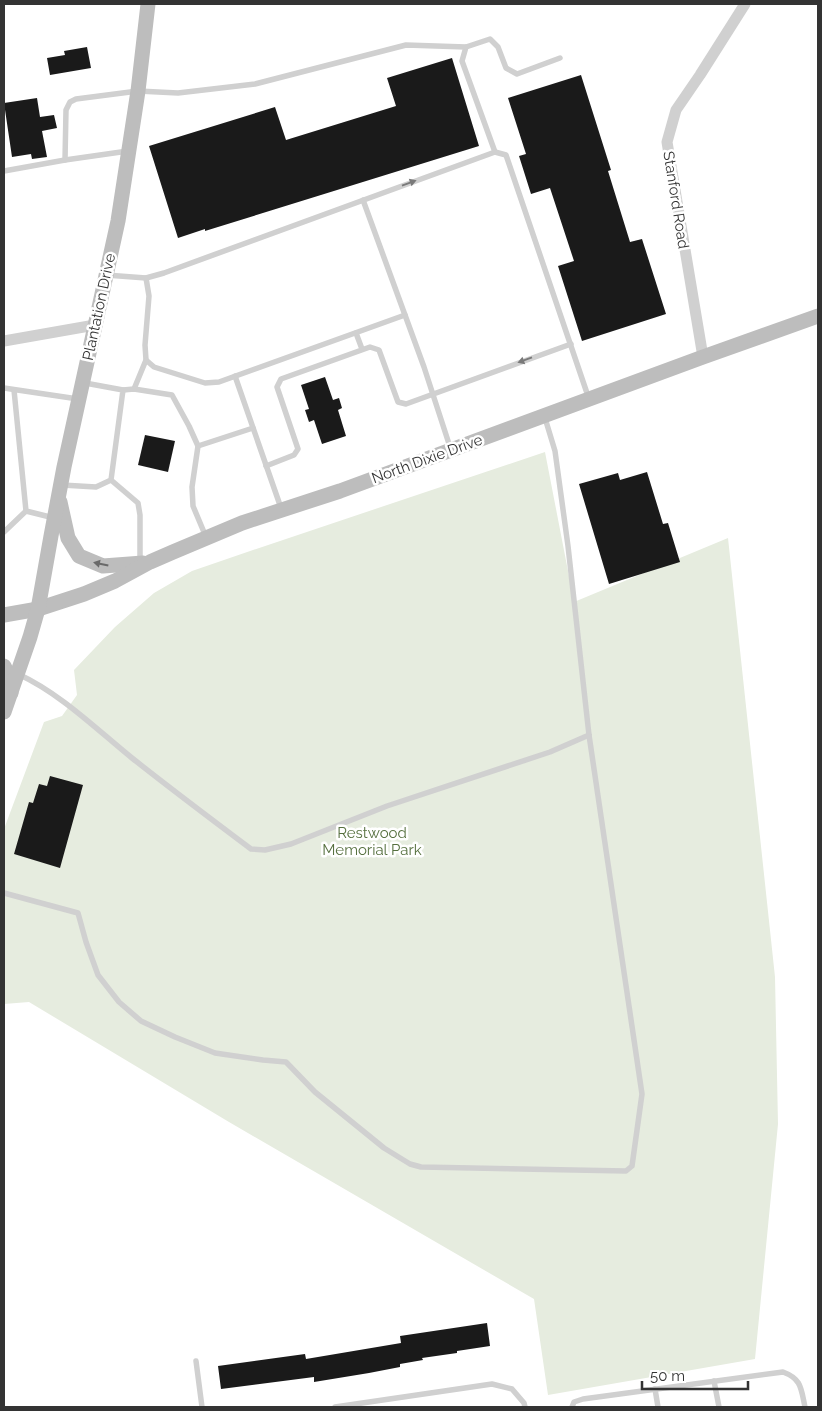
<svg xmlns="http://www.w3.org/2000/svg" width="822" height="1411" font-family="Raleway,sans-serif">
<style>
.green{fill:#e6ecdf}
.building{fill:#1a1a1a}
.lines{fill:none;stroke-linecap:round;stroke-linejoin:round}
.service{stroke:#d0d0d0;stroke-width:5.5}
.minor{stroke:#d0d0d0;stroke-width:11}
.secondary{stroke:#bdbdbd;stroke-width:15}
.oneway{fill:#7a7a7a}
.oneway2{fill:#6a6a6a}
.labels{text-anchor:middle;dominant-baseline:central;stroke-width:5;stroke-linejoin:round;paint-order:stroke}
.street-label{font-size:15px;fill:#333;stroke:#fff}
.park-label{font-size:15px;fill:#56703f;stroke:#fff}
</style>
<rect width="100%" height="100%" fill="#fff"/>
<!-- green -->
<path class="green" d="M 545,452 L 574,602 L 728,538 L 775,977 L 778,1124 L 755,1359 L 548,1395 L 534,1299 L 229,1122 L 29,1002 L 4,1004 L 4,829 L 44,722 L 62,716 L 77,695 L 74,670 L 115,627 L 154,593 L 192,571 L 253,550 Z"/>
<!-- building -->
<g class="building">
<path d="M 87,47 L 91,68 L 50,75 L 47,58 L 65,55 L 64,51 Z"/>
<path d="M 452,58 L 479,146 L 205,231 L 205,229 L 178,238 L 149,146 L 275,107 L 286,140 L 396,106 L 387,78 Z"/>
<path d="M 581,75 L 611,170 L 608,171 L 630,242 L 642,239 L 666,314 L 582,341 L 558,266 L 574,261 L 550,188 L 531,194 L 519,156 L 526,154 L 508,98 Z"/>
<path d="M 37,98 L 40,117 L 54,115 L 57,128 L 42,131 L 47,157 L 32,159 L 31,154 L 12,157 L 4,103 Z"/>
<path d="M 325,377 L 333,400 L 339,398 L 342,408 L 338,410 L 346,436 L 322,444 L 314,420 L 309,422 L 305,410 L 309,409 L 301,385 Z"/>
<path d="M 145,435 L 175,441 L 168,472 L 138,465 Z"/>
<path d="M 647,472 L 663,524 L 668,523 L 680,562 L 609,584 L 579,484 L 618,473 L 620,480 Z"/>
<path d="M 50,776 L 83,785 L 60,868 L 14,854 L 29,802 L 33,803 L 39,784 L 47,786 Z"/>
<path d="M 487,1323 L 490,1346 L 457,1351 L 457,1353 L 422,1358 L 423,1360 L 400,1364 L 400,1367 L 369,1373 L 314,1382 L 314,1377 L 221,1389 L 218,1366 L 305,1354 L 306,1359 L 401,1343 L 400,1336 Z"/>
</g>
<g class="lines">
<!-- service -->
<g class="service">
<path d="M 495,152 L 462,61 L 466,47 L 490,39 L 498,47 L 506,68 L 517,74 L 560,58"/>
<path d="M 65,160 L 66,110 L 70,102 L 76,99 L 138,91 L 178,93 L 255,84 L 406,45 L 466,47"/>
<path d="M 4,171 L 65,160 L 128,151"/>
<path d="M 363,200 L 405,315"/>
<path d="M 106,275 L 146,278 L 164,273 L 495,152 L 506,155 L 589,399"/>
<path d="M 146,278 L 149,296 L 145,345 L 146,360 L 154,367 L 205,383 L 219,382 L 405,315 L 424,367 L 451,450"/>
<path d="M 356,333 L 362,349"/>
<path d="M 235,376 L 281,508"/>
<path d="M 4,388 L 78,399"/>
<path d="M 134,389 L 146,360"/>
<path d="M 14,390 L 26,511 L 54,518"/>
<path d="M 123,390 L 134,389 L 172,395 L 189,426 L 198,446 L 192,487 L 193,506 L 206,537"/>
<path d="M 198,446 L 253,428"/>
<path d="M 266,466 L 294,455 L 298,449 L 277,387 L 281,379 L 370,347 L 379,350 L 398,402 L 406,404 L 571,344"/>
<path d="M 111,480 L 138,503 L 140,515 L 140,563"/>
<path d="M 62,485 L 96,487 L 111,480 L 123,390 L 85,383"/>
<path d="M 4,532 L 26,511"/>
<path d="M 18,674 C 61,694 95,728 132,758 C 171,789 211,819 251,849 L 265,850 L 291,844 L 387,806 L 550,752 L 589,735"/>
<path d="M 4,893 L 78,913 L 86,942 L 98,975 L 119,1002 L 141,1021 L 175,1037 L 215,1053 L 263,1060 L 286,1062 L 315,1092 L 384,1148 L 410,1164 L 421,1167 L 626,1171 L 632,1166 L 642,1094 L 589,735 L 568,546 L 555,451 L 545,418"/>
<path d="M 196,1361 L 202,1407"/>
<path d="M 714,1381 L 719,1407"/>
<path d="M 655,1389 L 658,1407"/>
<path d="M 335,1407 L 492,1384 L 512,1389 L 524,1403 L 525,1407"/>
<path d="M 572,1407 L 574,1402 L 583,1399 L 783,1372 C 802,1379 801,1389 805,1407"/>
</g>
<!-- minor -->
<g class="minor">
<path d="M 4,341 L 95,325"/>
<path d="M 703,357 L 667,142 L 676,110 L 700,75 L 745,4"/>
</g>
<!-- secondary -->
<g class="secondary">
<path d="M 60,502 L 68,538 L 79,556 L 103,566 L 143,563"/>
<path d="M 4,615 L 38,609 L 84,594 L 115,581 L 150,562 L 173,552 L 242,523 L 340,491 L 703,357 L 818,316"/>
<path d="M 4,666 L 7,672 L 11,693"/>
<path d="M 4,712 L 30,637 L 38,609 L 51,536 L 64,467 L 118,221 L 138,91 L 148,4"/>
</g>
</g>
<!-- one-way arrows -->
<defs><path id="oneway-solid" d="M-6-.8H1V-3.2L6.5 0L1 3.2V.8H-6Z" transform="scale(1.25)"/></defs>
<g class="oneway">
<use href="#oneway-solid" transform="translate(409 183) rotate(-20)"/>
<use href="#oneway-solid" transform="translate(525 360) rotate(160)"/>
</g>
<use class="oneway2" href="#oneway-solid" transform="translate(101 564) rotate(-168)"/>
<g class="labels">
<!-- street labels -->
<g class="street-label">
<text transform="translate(676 200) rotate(81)">Stanford Road</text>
<text transform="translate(99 307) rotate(-78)">Plantation Drive</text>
<text transform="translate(427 459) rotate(-20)">North Dixie Drive</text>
</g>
<!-- park labels -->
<g class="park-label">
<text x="372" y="833">Restwood<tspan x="372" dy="17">Memorial Park</tspan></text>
</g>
</g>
<!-- border -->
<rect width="822" height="1411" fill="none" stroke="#333333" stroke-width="10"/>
<!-- scale -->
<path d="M642 1381v8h106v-8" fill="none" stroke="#333333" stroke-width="2.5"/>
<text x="650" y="1381" font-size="15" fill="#333333" stroke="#ffffff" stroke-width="4" paint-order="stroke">50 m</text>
</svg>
